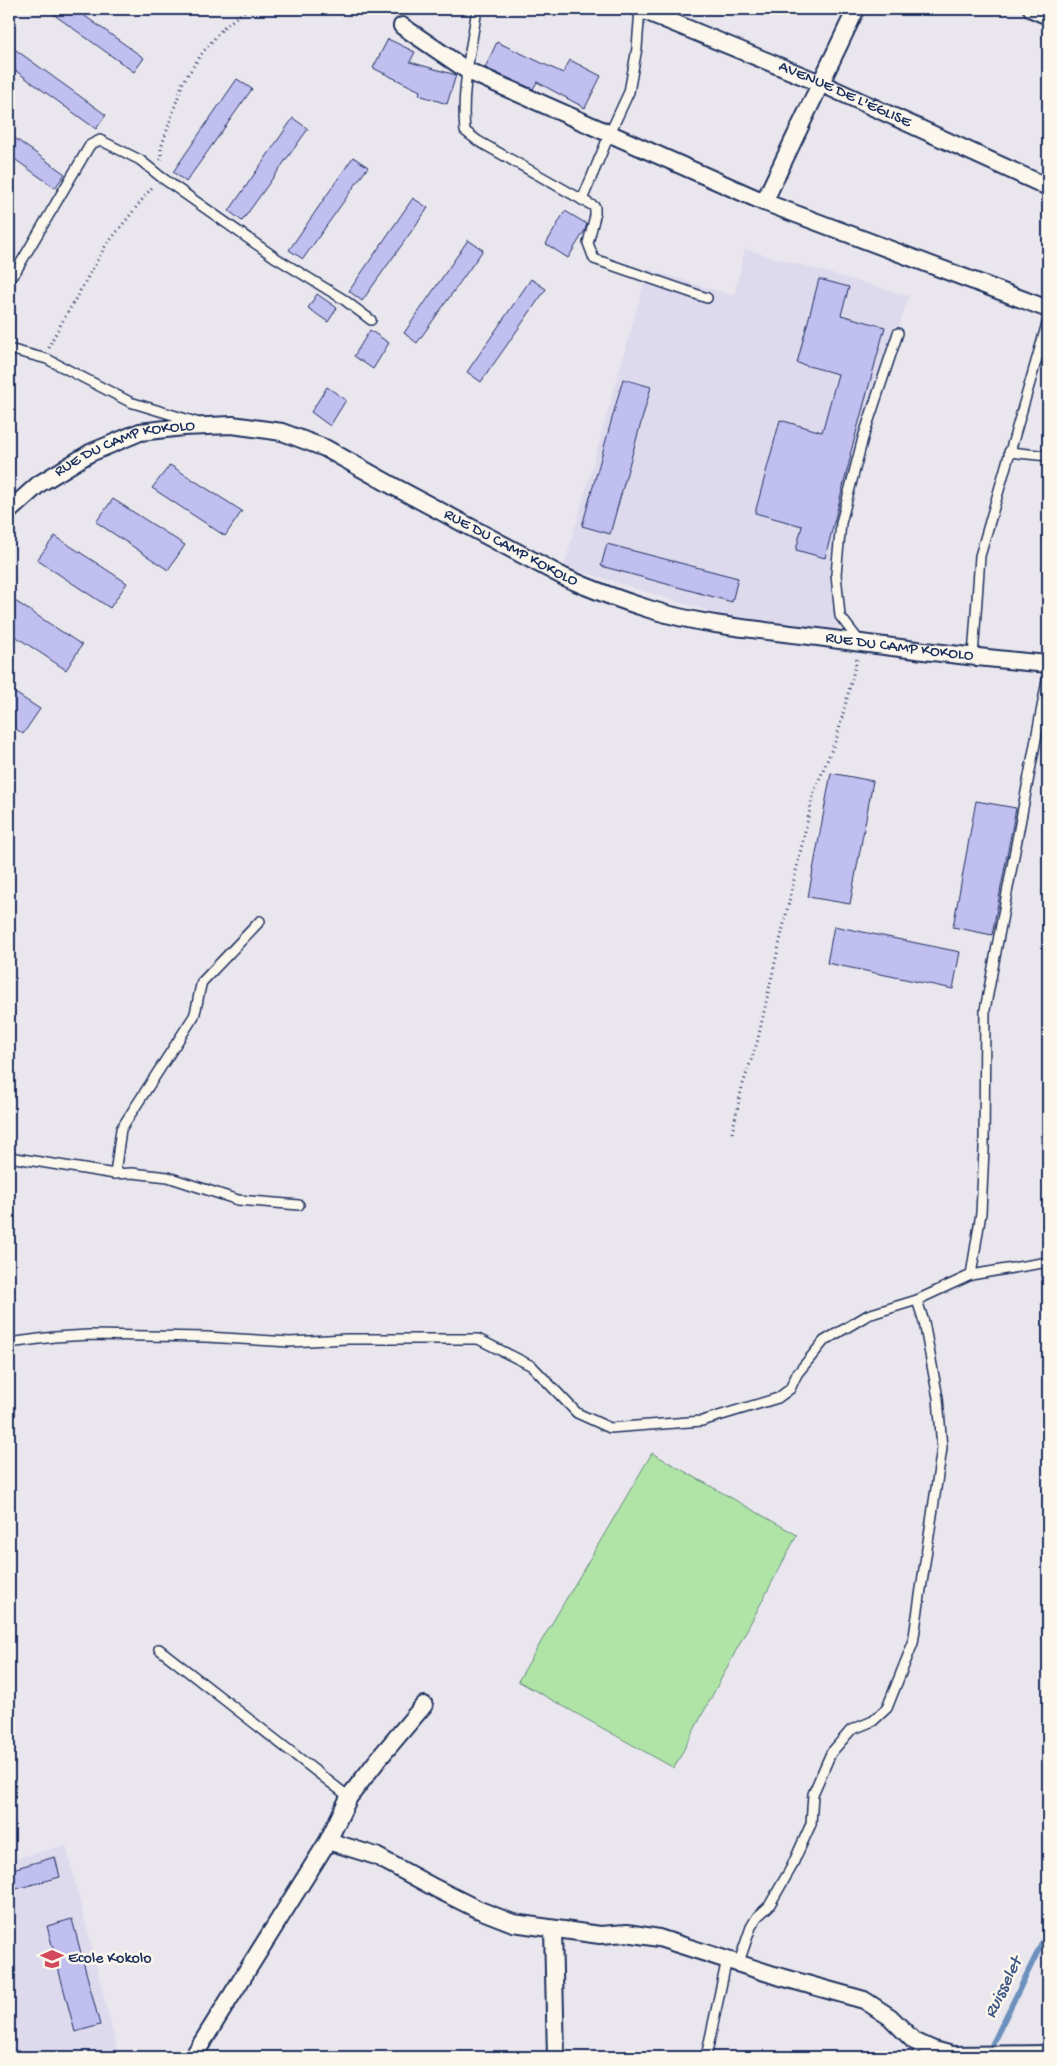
<svg xmlns="http://www.w3.org/2000/svg" width="1057" height="2066" font-family="'Gochi Hand',sans-serif">
<style>
.built{fill:#dedaee}
.pitch{fill:#afe4a6;stroke:#658a82}
.lines{fill:none;stroke-linecap:round;stroke-linejoin:round}
.stream{stroke:#6c90bd;stroke-width:5.5}
.building{fill:#c1bef0;stroke:#1b2f5e}
.service-casing{stroke:#1b2f5e;stroke-width:12}
.minor-casing{stroke:#1b2f5e;stroke-width:20}
.path{stroke:#1b2f5e;stroke-width:3;stroke-dasharray:1 4;stroke-linecap:butt}
.service{stroke:#fbf7ec;stroke-width:9}
.minor{stroke:#fbf7ec;stroke-width:16}
.labels{text-anchor:middle;dominant-baseline:central;stroke-width:5;stroke-linejoin:round;paint-order:stroke}
.street-label{font-size:16px;fill:#1b2f5e;stroke:#fbf7ec}
.poi-label{font-size:16px;fill:#1b2f5e;stroke:#fbf7ec;text-anchor:start}
.water-label{font-size:18px;font-style:italic;fill:#3d5786;stroke:#fbf7ec}
</style>
<rect width="100%" height="100%" fill="#eae6ed"/>
<filter id="ink" filterUnits="userSpaceOnUse"><feTurbulence type="fractalNoise" baseFrequency=".02" numOctaves="2"/><feDisplacementMap in="SourceGraphic" scale="10" xChannelSelector="R" yChannelSelector="G"/><feConvolveMatrix kernelMatrix="1 2 1 2 8 2 1 2 1" color-interpolation-filters="sRGB"/></filter>
<g filter="url(#ink)">
<!-- built -->
<g class="built">
<path d="M 745,249 L 909,296 L 863,438 L 841,523 L 840,616 L 836,636 L 730,618 L 564,566 L 648,269 L 734,296 Z"/>
<path d="M 66,1845 L 119,2057 L 9,2057 L 9,1860 Z"/>
</g>
<!-- pitch -->
<path class="pitch" d="M 652,1453 L 797,1535 L 674,1768 L 518,1681 Z"/>
<g class="lines">
<!-- stream -->
<path class="stream" d="M 988,2053 L 1048,1931"/>
</g>
<!-- building -->
<g class="building">
<path d="M 46,9 L 75,9 L 144,58 L 134,72 Z"/>
<path d="M 388,39 L 415,52 L 410,62 L 456,75 L 447,104 L 419,95 L 420,91 L 373,68 Z"/>
<path d="M 497,42 L 563,73 L 570,60 L 601,76 L 585,108 L 537,82 L 533,89 L 485,68 Z"/>
<path d="M 9,45 L 106,115 L 96,129 L 9,66 Z"/>
<path d="M 237,79 L 252,89 L 186,182 L 173,172 Z"/>
<path d="M 293,118 L 308,129 L 242,221 L 229,211 Z"/>
<path d="M 9,134 L 65,174 L 55,188 L 9,155 Z"/>
<path d="M 353,157 L 368,167 L 303,259 L 289,250 Z"/>
<path d="M 413,198 L 428,208 L 362,301 L 349,291 Z"/>
<path d="M 565,211 L 587,224 L 585,230 L 568,258 L 546,244 Z"/>
<path d="M 468,240 L 483,250 L 417,343 L 404,333 Z"/>
<path d="M 531,279 L 546,289 L 481,382 L 467,372 Z"/>
<path d="M 819,279 L 849,287 L 841,315 L 885,327 L 850,455 L 851,455 L 825,558 L 796,550 L 802,526 L 755,513 L 780,420 L 822,432 L 838,374 L 797,363 Z"/>
<path d="M 317,294 L 337,308 L 328,322 L 308,308 Z"/>
<path d="M 370,330 L 389,343 L 373,369 L 354,356 Z"/>
<path d="M 623,379 L 651,387 L 610,534 L 582,526 Z"/>
<path d="M 327,387 L 346,400 L 330,426 L 311,412 Z"/>
<path d="M 170,465 L 242,511 L 225,536 L 152,488 Z"/>
<path d="M 113,499 L 185,545 L 168,570 L 96,522 Z"/>
<path d="M 55,536 L 127,583 L 110,608 L 37,560 Z"/>
<path d="M 607,544 L 738,578 L 732,602 L 601,566 Z"/>
<path d="M 9,597 L 82,645 L 66,670 L 9,632 Z"/>
<path d="M 9,689 L 40,709 L 23,734 L 9,724 Z"/>
<path d="M 831,773 L 873,781 L 850,904 L 808,897 Z"/>
<path d="M 976,801 L 1016,808 L 992,935 L 953,927 Z"/>
<path d="M 834,926 L 960,952 L 953,989 L 827,963 Z"/>
<path d="M 55,1857 L 60,1877 L 9,1891 L 9,1870 Z"/>
<path d="M 72,1919 L 100,2025 L 75,2032 L 47,1926 Z"/>
</g>
<g class="lines">
<defs>
<g id="service">
<path d="M 477,9 C 471,49 461,91 465,131 L 478,141 L 595,207 L 595,216 L 588,243 L 594,259 L 707,298"/>
<path d="M 582,200 L 610,133 L 629,92 L 637,48 L 640,9"/>
<path d="M 9,279 L 16,271 L 90,145 L 100,140 L 140,160 L 161,177 L 276,258 L 343,299 L 371,320"/>
<path d="M 9,349 L 47,359 L 130,402 L 196,422"/>
<path d="M 1009,452 L 1048,456"/>
<path d="M 860,642 L 840,616 L 836,574 L 841,523 L 863,438 L 898,333"/>
<path d="M 973,657 L 980,556 L 1048,320"/>
<path d="M 9,1157 L 115,1174 L 132,1173 L 168,1177 L 238,1200 L 299,1205"/>
<path d="M 115,1174 L 121,1129 L 194,1016 C 198,1005 198,994 202,982 L 260,921"/>
<path d="M 971,1275 L 981,1213 L 984,1149 L 985,1010 L 1048,675"/>
<path d="M 9,1343 L 54,1337 L 89,1335 L 206,1337 L 290,1342 L 346,1339 L 478,1339 L 532,1366 L 577,1413 L 610,1428 L 702,1421 L 778,1398 L 790,1389 L 797,1374 L 824,1341 L 868,1315 L 917,1300 L 971,1275 L 1048,1262"/>
<path d="M 159,1649 L 349,1797"/>
<path d="M 739,1962 L 751,1927 L 757,1917 L 769,1906 L 791,1868 L 811,1824 L 813,1794 L 831,1753 L 851,1730 L 873,1721 L 887,1708 L 913,1643 L 942,1448 L 938,1398 L 924,1322 L 917,1300"/>
<path d="M 706,2057 L 727,1959"/>
</g>
<g id="minor">
<path id="s1" d="M 640,9 L 820,83 L 1048,187"/>
<path d="M 1032,9 L 1048,16"/>
<path d="M 402,26 L 468,71 L 764,202 L 1048,309"/>
<path d="M 764,202 L 856,9"/>
<path id="s2" d="M 9,511 L 39,484 L 90,453 L 140,432 L 183,427 L 232,425 L 282,432 L 325,448 L 393,486 L 564,577 C 591,589 620,600 649,609 C 703,626 762,630 818,637 C 894,648 971,657 1048,664"/>
<path d="M 328,1841 L 376,1856 L 435,1888 L 477,1909 L 513,1923 L 600,1935 L 627,1933 L 659,1938 L 774,1975 L 864,2000 L 890,2017 L 914,2041 L 934,2050 L 952,2055 L 1048,2054"/>
<path d="M 553,1930 L 556,2057"/>
<path d="M 193,2057 L 328,1841 L 349,1797 L 380,1757 L 424,1705"/>
</g>
</defs>
<!-- service casing -->
<use href="#service" class="service-casing"/>
<!-- minor casing -->
<use href="#minor" class="minor-casing"/>
<!-- path -->
<g class="path">
<path d="M 161,160 L 161,148 L 183,82 L 203,52 L 224,27 L 247,9"/>
<path d="M 49,348 L 52,340 L 105,247 L 153,186"/>
<path d="M 732,1133 L 742,1087 L 757,1043 L 767,998 L 814,792 L 837,737 L 857,659"/>
</g>
<!-- service -->
<use href="#service" class="service"/>
<!-- minor -->
<use href="#minor" class="minor"/>
</g>
</g>
<!-- icons -->
<defs>
<symbol id="school-bare" viewBox="-9 -9 18 18"><path d="M0-5L7-2L0 1L-7-2ZM-4 1L0 2.5L4 1V4Q0 6-4 4Z" fill="#d1495b" stroke="#fbf7ec" stroke-width="2.5" paint-order="stroke"/></symbol>
</defs>
<g fill-rule="evenodd">
<use href="#school-bare" x="36" y="1943" width="32" height="32"/>
</g>
<g class="labels">
<!-- street labels -->
<g class="street-label">
<text stroke="none"><textPath href="#s1" startOffset="222">AVENUE DE L'ÉGLISE</textPath></text>
<text stroke="none"><textPath href="#s2" startOffset="135">RUE DU CAMP KOKOLO</textPath></text>
<text stroke="none"><textPath href="#s2" startOffset="554">RUE DU CAMP KOKOLO</textPath></text>
<text stroke="none"><textPath href="#s2" startOffset="959">RUE DU CAMP KOKOLO</textPath></text>
</g>
<!-- poi labels -->
<g class="poi-label">
<text x="68" y="1959">Ecole Kokolo</text>
</g>
<!-- water labels -->
<g class="water-label">
<text transform="translate(1004 1988) rotate(-64)">Ruisselet</text>
</g>
</g>
<!-- margin -->
<rect width="1057" height="2066" fill="none" stroke="#fbf7ec" stroke-width="30"/>
<rect x="15" y="15" width="1027" height="2036" fill="none" stroke="#1b2f5e" stroke-width="2" filter="url(#ink)"/>
</svg>
